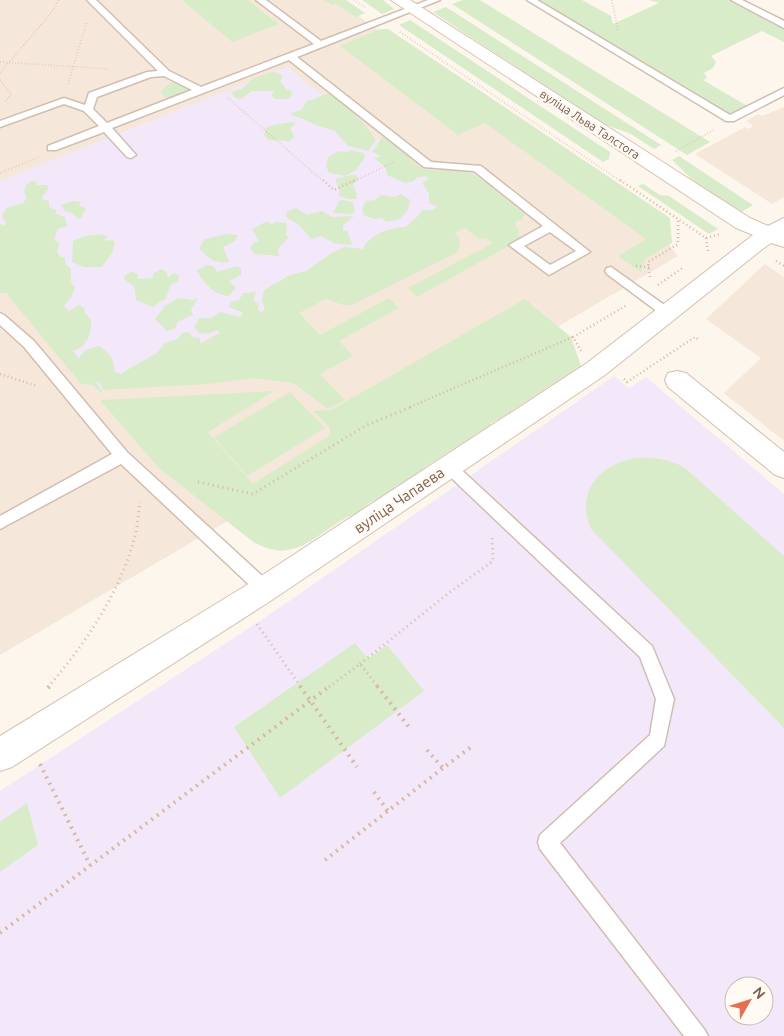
<svg xmlns="http://www.w3.org/2000/svg" width="784" height="1036" font-family="Ubuntu,sans-serif">
<style>
.residential{fill:#f5e8da}
.education{fill:#f3e8fa;fill-rule:evenodd}
.green{fill:#d8ecc9}
.lines{fill:none;stroke-linecap:round;stroke-linejoin:round}
.lane-casing{stroke:#d1beb0;stroke-width:3}
.street-casing{stroke:#d1beb0;stroke-width:2}
.secondary-casing{stroke:#d6c0b0;stroke-width:2}
.path-far3{stroke:#d9b8a5;stroke-width:2;stroke-dasharray:0.5 2.5;stroke-linecap:butt}
.path-far2{stroke:#d9b8a5;stroke-width:2.5;stroke-dasharray:1 3;stroke-linecap:butt}
.path-far1{stroke:#d9b8a5;stroke-width:3;stroke-dasharray:1 4;stroke-linecap:butt}
.path{stroke:#d9b8a5;stroke-width:4;stroke-dasharray:2 5;stroke-linecap:butt}
.lane{fill:#fff;fill-rule:evenodd}
.street{fill:#fff;fill-rule:evenodd}
.secondary{fill:#fff;fill-rule:evenodd}
.labels{text-anchor:middle;dominant-baseline:central;stroke-width:5;stroke-linejoin:round;paint-order:stroke}
.far-street-label{font-size:12px;fill:#7a5c4d;stroke:#fffaf3}
.street-label{font-size:15px;fill:#7a5c4d;stroke:#fffaf3}
</style>
<rect width="100%" height="100%" fill="#fdf6ec"/>
<!-- residential -->
<g class="residential">
<path d="M 0,0 L 336,0 L 654,226 L 678,256 L 0,655 Z"/>
<path d="M 784,107 L 784,197 L 772,204 L 695,154 L 745,127 L 748,129 L 753,126 L 746,121 L 759,114 L 762,116 Z"/>
<path d="M 765,264 L 784,277 L 784,441 L 724,393 L 761,358 L 706,319 Z"/>
</g>
<!-- education -->
<g class="education">
<path d="M 287,67 L 464,208 L 103,392 L 0,253 L 0,181 Z"/>
<path d="M 614,376 L 629,388 L 646,377 L 784,494 L 784,1036 L 0,1036 L 0,791 L 266,617 ZM 734,986 L 764,986 L 764,1016 L 734,1016 Z"/>
</g>
<!-- green -->
<g class="green">
<path d="M 182,0 L 248,0 L 279,24 L 232,42 Z"/>
<path d="M 324,0 L 346,0 L 365,13 L 356,17 L 336,4 L 332,5 Z"/>
<path d="M 362,0 L 383,0 L 394,9 L 382,14 Z"/>
<path d="M 463,0 L 480,0 L 710,142 L 687,155 L 452,4 Z"/>
<path d="M 533,0 L 582,0 L 611,16 L 613,24 L 659,3 L 649,0 L 728,0 L 784,29 L 784,42 L 762,31 L 711,56 L 716,62 L 713,68 L 704,73 L 707,78 L 703,80 L 749,107 L 732,117 Z"/>
<path d="M 446,7 L 661,145 L 654,149 L 631,134 L 601,123 L 433,12 Z"/>
<path d="M 410,20 L 610,152 L 609,159 L 603,162 L 399,25 Z"/>
<path d="M 380,29 L 388,29 L 670,218 L 672,243 L 645,259 L 641,272 L 618,256 L 646,239 L 485,123 L 458,135 L 340,46 Z"/>
<path d="M 273,72 L 283,75 L 280,81 L 286,89 L 293,92 L 289,99 L 275,99 L 271,95 L 274,93 L 272,91 L 252,91 L 241,99 L 235,98 L 231,92 L 243,88 L 253,78 Z"/>
<path d="M 175,82 L 186,86 L 186,93 L 174,98 L 165,97 L 161,91 L 168,84 Z"/>
<path d="M 328,94 C 348,105 363,121 376,140 L 368,151 L 348,146 L 334,130 C 319,128 307,120 292,115 L 291,113 L 301,110 L 307,101 C 315,100 320,95 328,94 Z"/>
<path d="M 290,122 L 296,124 L 290,128 L 294,137 L 290,141 L 269,140 L 264,135 L 266,128 C 274,123 281,125 290,122 Z"/>
<path d="M 382,138 C 400,138 407,162 422,168 C 437,173 455,167 469,172 C 482,177 513,205 525,214 L 522,219 L 515,223 L 519,231 L 518,234 L 523,238 L 417,297 L 408,288 L 493,243 L 487,241 L 487,238 L 479,239 L 465,228 L 455,233 L 460,240 L 458,252 L 352,305 L 343,305 L 326,299 L 299,313 L 320,335 L 389,298 L 399,308 L 339,341 L 353,356 L 320,374 L 345,400 L 328,409 L 293,383 L 254,378 L 208,384 L 103,390 L 100,383 L 95,381 L 103,392 L 100,392 L 93,385 L 81,384 L 6,293 L 0,293 L 0,224 L 4,226 L 6,223 L 2,217 L 6,208 L 23,203 L 27,198 L 24,192 L 26,185 L 32,181 L 36,181 L 37,185 L 47,185 L 49,188 L 41,199 L 49,201 L 49,207 L 56,210 L 56,214 L 65,217 L 67,226 L 58,229 L 54,240 L 60,243 L 57,251 L 59,256 L 65,258 L 65,264 L 71,269 L 71,282 L 75,288 L 72,296 L 64,306 L 69,311 L 79,305 L 84,308 L 85,313 L 91,320 C 92,334 87,347 73,351 L 79,359 C 82,350 90,348 99,346 C 109,352 115,359 114,371 L 120,374 L 157,353 L 165,343 L 177,339 L 184,332 L 190,333 L 192,337 L 200,338 L 200,344 L 220,333 L 217,330 L 208,334 L 199,333 L 194,327 L 199,318 L 211,318 L 220,312 L 240,317 L 243,313 L 229,307 L 231,302 L 239,300 L 243,293 L 256,292 L 253,301 L 259,304 L 258,310 L 261,312 L 265,310 L 262,301 L 264,290 L 290,275 L 306,271 L 333,252 L 345,247 L 363,249 C 369,234 390,228 406,227 C 412,220 418,218 422,210 L 432,210 L 438,207 L 429,203 L 429,194 L 422,183 L 429,179 L 425,176 L 416,178 L 414,181 L 405,183 L 387,175 L 386,168 L 374,158 L 381,156 L 372,152 Z"/>
<path d="M 351,150 L 363,153 L 365,157 L 355,171 L 345,176 L 329,173 L 326,166 L 328,157 L 339,151 L 348,152 Z"/>
<path d="M 679,156 L 753,205 L 740,213 L 700,187 L 672,160 Z"/>
<path d="M 351,175 L 356,175 L 359,180 L 353,184 L 357,195 L 356,199 L 347,199 L 338,195 L 340,191 L 335,179 Z"/>
<path d="M 643,184 L 660,195 L 669,196 L 718,229 L 709,234 L 638,186 Z"/>
<path d="M 401,194 L 410,200 L 408,210 L 399,219 L 387,222 L 382,218 L 374,219 L 364,215 L 362,209 L 366,201 L 375,200 L 381,195 L 395,197 Z"/>
<path d="M 343,200 L 352,202 L 355,211 L 352,214 L 333,213 L 339,201 Z"/>
<path d="M 73,201 L 81,202 L 79,206 L 86,208 L 81,218 L 78,219 L 72,213 L 65,211 L 61,205 Z"/>
<path d="M 296,208 L 307,215 L 322,211 L 332,217 L 354,216 L 343,225 L 343,230 L 347,231 L 352,244 L 349,245 L 334,243 L 321,236 L 311,239 L 299,225 L 286,217 L 287,212 Z"/>
<path d="M 267,221 L 271,224 L 276,222 L 287,223 L 286,235 L 289,237 L 278,249 L 279,256 L 255,254 L 250,248 L 253,243 L 259,241 L 252,229 Z"/>
<path d="M 101,234 L 107,236 L 104,240 L 115,241 L 112,253 L 102,267 L 84,267 L 72,262 L 73,241 L 85,236 Z"/>
<path d="M 227,234 L 238,235 L 235,241 L 223,247 L 229,262 C 214,264 208,258 199,248 L 205,239 Z"/>
<path d="M 207,265 L 215,267 L 216,272 L 238,266 L 241,269 L 241,275 L 229,281 L 236,288 L 229,296 C 215,296 202,282 197,270 Z"/>
<path d="M 161,269 L 166,271 L 168,278 L 173,273 L 179,275 L 178,281 L 170,285 L 166,299 L 159,302 L 153,307 L 136,300 L 134,286 L 124,279 L 125,275 L 133,271 L 138,275 L 137,279 L 153,278 L 153,274 Z"/>
<path d="M 178,298 L 192,300 L 198,298 L 191,310 L 193,315 L 177,322 L 176,328 L 167,331 L 155,319 L 165,306 Z"/>
<path d="M 525,299 L 571,337 L 581,366 L 511,411 L 512,415 L 502,422 L 497,420 L 491,424 L 488,433 L 485,434 L 480,432 L 475,435 L 479,438 L 458,449 L 457,447 L 425,467 L 399,494 L 397,485 L 395,487 L 396,496 L 373,501 L 364,507 L 364,514 C 352,513 346,518 336,524 C 306,544 288,562 252,541 L 159,468 L 100,400 L 274,391 L 208,432 L 253,484 L 329,436 L 330,428 L 313,411 L 331,410 Z"/>
<path d="M 290,392 L 325,428 L 247,476 L 214,437 Z"/>
<path d="M 636,458 C 653,457 670,459 685,468 L 784,556 L 784,728 L 591,529 C 575,492 599,464 636,458 Z"/>
<path d="M 355,643 L 368,659 L 387,645 L 424,691 L 280,798 L 234,727 Z"/>
<path d="M 27,803 L 38,845 L 0,872 L 0,822 Z"/>
</g>
<g class="lines">
<defs>
<g id="lane">
<path d="M 87,0 L 96,0 L 169,71 L 201,87 L 314,44 L 256,0 L 266,0 L 321,41 L 428,0 L 440,0 L 297,57 L 431,162 L 481,166 L 590,252 L 549,275 L 509,245 L 543,226 L 474,171 L 424,167 L 289,60 L 112,128 L 136,155 L 131,158 L 127,157 L 104,132 L 56,150 L 48,150 L 48,146 L 99,126 L 84,111 L 64,104 L 0,127 L 0,121 L 64,98 L 85,105 L 89,93 L 147,72 L 158,71 ZM 164,76 L 192,90 L 107,123 L 93,109 L 97,97 L 151,77 ZM 550,232 L 576,251 L 550,265 L 524,246 Z"/>
<path d="M 527,0 L 537,0 L 730,115 L 784,88 L 784,95 L 734,121 L 726,121 Z"/>
<path d="M 731,0 L 742,0 L 784,21 L 784,28 Z"/>
<path d="M 611,267 L 670,309 L 672,312 L 670,315 L 662,315 L 607,274 L 605,271 L 607,268 Z"/>
<path d="M 0,313 L 4,315 L 34,341 L 127,452 L 271,584 L 273,589 L 271,594 L 265,596 L 259,594 L 121,464 L 0,529 L 0,516 L 112,454 L 24,347 L 0,325 Z"/>
<path d="M 449,461 L 454,463 L 652,646 L 674,699 L 664,746 L 560,843 L 704,1029 L 708,1036 L 684,1036 L 540,849 L 538,842 L 540,835 L 650,735 L 656,699 L 640,657 L 444,471 L 442,467 L 444,463 Z"/>
</g>
<path id="street" d="M 677,371 L 686,373 L 784,452 L 784,478 L 775,475 L 668,387 L 665,380 L 668,373 Z"/>
<path id="secondary" d="M 391,0 L 410,0 L 750,218 L 768,226 L 784,218 L 784,247 L 771,243 L 760,251 L 605,375 L 275,598 L 12,767 L 0,771 L 0,736 L 255,580 L 587,363 L 753,235 L 736,228 Z"/>
</defs>
<!-- lane casing -->
<use href="#lane" class="lane-casing"/>
<!-- street casing -->
<use href="#street" class="street-casing"/>
<!-- secondary casing -->
<use href="#secondary" class="secondary-casing"/>
<!-- path-far3 -->
<g class="path-far3">
<path d="M 354,0 L 366,8"/>
<path d="M 612,0 L 618,31"/>
<path d="M 400,32 L 622,182"/>
<path d="M 0,62 L 110,69"/>
<path d="M 0,73 L 52,12 L 59,0"/>
<path d="M 0,80 L 11,94 L 4,104"/>
<path d="M 68,84 L 87,21"/>
<path d="M 228,98 L 324,182"/>
<path d="M 676,151 L 714,130"/>
<path d="M 0,173 L 39,157"/>
<path d="M 352,182 L 394,162"/>
</g>
<!-- path-far2 -->
<g class="path-far2">
<path d="M 323,180 L 334,190 L 355,180"/>
<path d="M 620,180 L 706,238 L 720,234"/>
<path d="M 706,238 L 708,252"/>
<path d="M 776,261 L 784,266"/>
<path d="M 636,266 L 649,267"/>
<path d="M 650,277 L 648,262 L 678,244 L 678,219"/>
<path d="M 658,285 L 684,267"/>
<path d="M 581,351 L 573,337 L 627,305"/>
<path d="M 0,374 L 37,386"/>
<path d="M 624,379 L 627,382 L 695,337 L 699,340"/>
<path d="M 410,407 L 573,337"/>
</g>
<!-- path-far1 -->
<g class="path-far1">
<path d="M 198,482 L 253,494 L 365,426 L 413,406"/>
<path d="M 257,624 L 301,687"/>
<path d="M 360,664 L 450,592 L 493,561 L 492,536"/>
<path d="M 48,687 C 86,643 120,593 135,536 C 138,525 138,513 140,502"/>
<path d="M 329,687 L 360,664 L 378,687"/>
</g>
<!-- path -->
<g class="path">
<path d="M 300,686 L 357,767"/>
<path d="M 377,686 L 409,727"/>
<path d="M 48,688 L 50,686"/>
<path d="M 427,750 L 443,768 L 471,747"/>
<path d="M 40,764 L 90,865"/>
<path d="M 374,792 L 388,811"/>
<path d="M 325,860 L 443,768"/>
<path d="M 0,933 L 330,686"/>
</g>
<!-- lane -->
<use href="#lane" class="lane"/>
<!-- street -->
<use href="#street" class="street"/>
<!-- secondary -->
<use href="#secondary" class="secondary"/>
</g>
<g class="labels">
<!-- far-street labels -->
<g class="far-street-label">
<text transform="translate(590 124) rotate(33)">вуліца Льва Талстога</text>
</g>
<!-- street labels -->
<g class="street-label">
<text transform="translate(399 500) rotate(-34)">вуліца Чапаева</text>
</g>
</g>
<!-- north arrow -->
<g transform="translate(749 1001) rotate(51)"><circle r="24" fill="#fffaf3" stroke="#cabbb1"/>
<path d="M0-4L9 19L0 12L-9 19Z" fill="#e76f51"/>
<text y="-8" font-size="14" font-weight="bold" text-anchor="middle" fill="#7a5c4d">N</text>
</g>
</svg>
